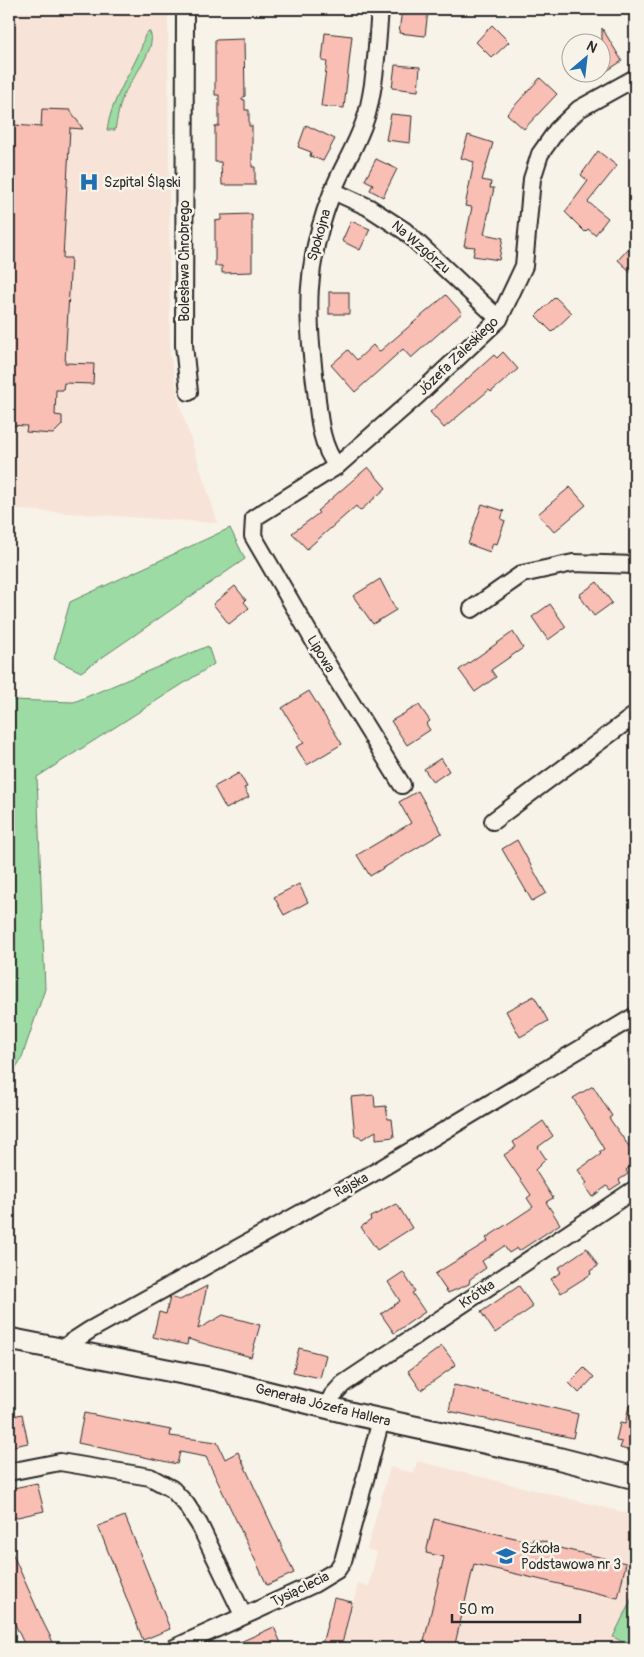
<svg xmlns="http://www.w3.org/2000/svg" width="644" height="1657" font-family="Pangolin,sans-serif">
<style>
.built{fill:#f8e3d8}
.green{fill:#9cdba3;stroke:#648367}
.building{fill:#fabfb4;stroke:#2b2b2b}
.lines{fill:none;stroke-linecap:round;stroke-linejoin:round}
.minor-casing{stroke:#2b2b2b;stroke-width:20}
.tertiary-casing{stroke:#2b2b2b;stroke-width:25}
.minor{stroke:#f7f3e8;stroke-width:16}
.tertiary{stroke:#f7f3e8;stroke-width:21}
.labels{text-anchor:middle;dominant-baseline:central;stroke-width:5;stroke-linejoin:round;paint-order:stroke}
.poi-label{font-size:14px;fill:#2b2b2b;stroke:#f7f3e8;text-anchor:start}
.street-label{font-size:14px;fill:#2b2b2b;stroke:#f7f3e8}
</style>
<rect width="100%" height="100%" fill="#f7f3e8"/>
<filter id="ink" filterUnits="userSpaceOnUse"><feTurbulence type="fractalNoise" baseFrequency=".02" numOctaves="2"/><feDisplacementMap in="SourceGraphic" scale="10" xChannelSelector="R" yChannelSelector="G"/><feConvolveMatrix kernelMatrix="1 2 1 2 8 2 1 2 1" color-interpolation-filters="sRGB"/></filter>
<g filter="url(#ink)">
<!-- built -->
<g class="built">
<path d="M 9,9 L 168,9 L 170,354 L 180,406 L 218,523 L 9,509 Z"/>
<path d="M 417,1461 L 635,1515 L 635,1648 L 342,1648 L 358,1583 L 369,1586 L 377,1552 L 367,1549 L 390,1467 L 414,1473 Z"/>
</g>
<!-- green -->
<g class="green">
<path d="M 149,31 C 160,45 130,81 123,96 C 119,107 117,119 115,130 L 107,130 C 111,101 128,78 140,51 C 143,45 143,34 149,31 Z"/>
<path d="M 230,528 L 245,559 L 81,672 L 54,659 L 70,602 Z"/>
<path d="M 208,646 L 214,664 L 37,777 L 45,989 L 21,1060 L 9,1077 L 9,700 L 74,702 Z"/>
<path d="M 635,1592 L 635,1648 L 613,1637 Z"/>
</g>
<!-- building -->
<g class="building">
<path d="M 402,9 L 428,11 L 425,36 L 399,33 Z"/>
<path d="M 492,25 L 509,42 L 492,58 L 476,42 Z"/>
<path d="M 602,28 L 622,61 L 602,74 Z"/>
<path d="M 325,33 L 352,36 L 344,108 L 321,106 L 327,62 L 322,61 Z"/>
<path d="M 244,39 L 245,96 L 241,99 L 245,100 L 245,110 L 249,110 L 249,126 L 252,126 L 252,167 L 255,167 L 255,185 L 222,185 L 221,162 L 215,162 L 215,126 L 219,126 L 219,95 L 215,95 L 215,40 Z"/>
<path d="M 395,65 L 420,67 L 418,91 L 392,88 Z"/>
<path d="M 540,78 L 557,94 L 524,129 L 507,114 Z"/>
<path d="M 42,109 L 70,110 L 83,129 L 70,128 L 63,258 L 71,258 L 65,363 L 94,364 L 93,384 L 64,383 L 63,390 L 56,390 L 55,415 L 62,416 L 62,425 L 53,434 L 26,432 L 27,426 L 9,425 L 9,220 L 14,125 L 41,127 Z"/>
<path d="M 391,114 L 412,116 L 410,143 L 386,140 Z"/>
<path d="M 306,125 L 335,139 L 323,161 L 310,156 L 311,152 L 298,147 Z"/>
<path d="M 468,135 L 493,143 L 482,180 L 491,182 L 490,188 L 494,188 L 484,234 L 503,238 L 499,260 L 473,256 L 475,247 L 464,246 L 472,207 L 465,206 L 474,162 L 461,158 Z"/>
<path d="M 598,151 L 617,166 L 588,202 L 608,218 L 595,235 L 588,229 L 585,232 L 565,212 L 588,181 L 581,175 Z"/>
<path d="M 376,159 L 397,169 L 383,197 L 370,190 L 373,184 L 365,180 Z"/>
<path d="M 252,214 L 252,272 L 222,273 L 222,266 L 215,266 L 215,221 L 221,220 L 221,215 Z"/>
<path d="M 351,221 L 370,229 L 360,250 L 342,241 Z"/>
<path d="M 628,249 L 635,256 L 635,276 L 618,260 Z"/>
<rect x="329" y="292" width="20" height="22"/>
<path d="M 446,295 L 462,313 L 411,358 L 403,349 L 355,392 L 331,365 L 348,350 L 357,360 L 373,345 L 379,352 Z"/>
<path d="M 555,297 L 572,313 L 552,332 L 536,316 Z"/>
<path d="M 503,352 L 518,369 L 491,392 L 489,390 L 444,428 L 430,412 L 494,355 L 497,358 Z"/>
<path d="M 368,467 L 386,488 L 360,511 L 356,506 L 307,549 L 292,533 L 319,513 L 317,511 Z"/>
<path d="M 570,487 L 586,505 L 554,532 L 538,514 Z"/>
<path d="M 482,504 L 504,511 L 501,519 L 505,521 L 497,544 L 493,543 L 490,552 L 468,544 Z"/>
<path d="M 380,579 L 396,610 L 373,624 L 353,596 Z"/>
<path d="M 597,582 L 612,603 L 594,616 L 579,595 Z"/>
<path d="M 235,586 L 246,600 L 244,602 L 249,608 L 229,624 L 213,604 Z"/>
<path d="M 550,604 L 566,627 L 548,640 L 532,617 Z"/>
<path d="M 513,632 L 523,648 L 491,670 L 496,677 L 475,692 L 459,670 Z"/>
<path d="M 309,691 L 342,744 L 307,765 L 296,747 L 304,743 L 282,708 Z"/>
<path d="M 419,705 L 430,721 L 426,724 L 430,730 L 407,745 L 391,721 Z"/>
<path d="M 441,758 L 449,771 L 433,782 L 424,769 Z"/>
<path d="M 239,773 L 247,787 L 244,788 L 249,797 L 226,809 L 214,787 Z"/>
<path d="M 418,791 L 442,833 L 370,876 L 357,855 L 411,823 L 399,802 Z"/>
<path d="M 517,840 L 546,893 L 532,901 L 502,849 Z"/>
<path d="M 299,884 L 308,902 L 284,915 L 274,897 Z"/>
<path d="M 534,996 L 548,1021 L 520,1037 L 506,1011 Z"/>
<path d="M 593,1086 L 612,1116 L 609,1118 L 635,1155 L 635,1163 L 626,1170 L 628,1174 L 619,1180 L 621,1183 L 610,1190 L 607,1186 L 592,1197 L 584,1185 L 587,1183 L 578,1170 L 601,1154 L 599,1152 L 604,1149 L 573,1098 Z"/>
<path d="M 374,1095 L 375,1107 L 386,1106 L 388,1119 L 392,1119 L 394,1137 L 376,1139 L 376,1131 L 362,1139 L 359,1136 L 355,1136 L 351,1097 Z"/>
<path d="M 543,1121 L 553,1136 L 538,1147 L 546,1159 L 535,1170 L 553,1198 L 546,1202 L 560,1224 L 519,1251 L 517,1248 L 509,1253 L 504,1246 L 482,1261 L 486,1268 L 470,1279 L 469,1284 L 448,1293 L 435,1274 L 488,1241 L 486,1238 L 533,1207 L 527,1198 L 531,1195 L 504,1155 L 516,1147 L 513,1142 Z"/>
<path d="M 397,1204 L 412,1228 L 377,1250 L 361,1227 L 371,1220 L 370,1217 Z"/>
<path d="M 587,1248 L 598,1266 L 590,1271 L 591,1274 L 561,1293 L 551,1279 L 561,1272 L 558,1268 Z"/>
<path d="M 403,1272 L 415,1291 L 412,1293 L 425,1312 L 394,1333 L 381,1314 L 400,1301 L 388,1282 Z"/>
<path d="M 207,1286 L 198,1329 L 223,1315 L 260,1325 L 251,1357 L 188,1339 L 187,1345 L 153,1337 L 159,1312 L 166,1314 L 170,1297 L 180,1300 Z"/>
<path d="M 519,1286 L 533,1307 L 495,1333 L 481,1312 Z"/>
<path d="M 442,1346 L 456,1365 L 421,1390 L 408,1371 Z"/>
<path d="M 299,1348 L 326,1355 L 320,1378 L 293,1372 Z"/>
<path d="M 584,1368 L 594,1377 L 579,1393 L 569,1383 Z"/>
<path d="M 454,1385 L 578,1414 L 573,1438 L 449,1411 Z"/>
<path d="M 629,1406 L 635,1407 L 635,1452 L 620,1448 L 622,1442 L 616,1441 L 620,1423 L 625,1424 Z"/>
<path d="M 84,1413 L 171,1430 L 170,1436 L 217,1442 L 225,1459 L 238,1452 L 294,1573 L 267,1585 L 206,1457 L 180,1452 L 177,1464 L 78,1443 Z"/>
<path d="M 22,1414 L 28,1443 L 9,1447 L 9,1417 Z"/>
<path d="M 37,1483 L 44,1511 L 9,1519 L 9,1489 Z"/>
<path d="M 125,1516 L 170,1629 L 143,1640 L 98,1526 Z"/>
<path d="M 434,1519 L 532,1542 L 533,1539 L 546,1542 L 546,1545 L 626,1563 L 618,1598 L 474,1564 L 454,1648 L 423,1646 L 444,1557 L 426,1553 Z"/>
<path d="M 9,1546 L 43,1622 L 56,1648 L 26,1648 L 9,1611 Z"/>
<path d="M 334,1598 L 352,1602 L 341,1648 L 321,1648 Z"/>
<path d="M 274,1627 L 283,1648 L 227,1648 Z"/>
</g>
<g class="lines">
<defs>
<g id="minor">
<path d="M 185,9 L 184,345 L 189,392"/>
<path d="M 333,191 L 368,207 L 405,231 L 499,319"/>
<path d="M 337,466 C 320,445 319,416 316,390 C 306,316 304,264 332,193 C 342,167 359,142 367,114 C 376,80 377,43 380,9"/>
<path d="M 472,609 L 522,574 L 573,563 L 635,565"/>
<path d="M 402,785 L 326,662 L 253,536 L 254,518 L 337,466 L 417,396 L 499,319 L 524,266 L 532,179 L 540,154 L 557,130 L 579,109 L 635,78"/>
<path d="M 493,821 L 635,715"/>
<path d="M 68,1352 L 70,1343 L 90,1330 L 377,1171 L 635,1016"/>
<path d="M 328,1408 L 332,1396 L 343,1384 L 635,1189"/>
<path d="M 9,1472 L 60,1462 L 150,1477 L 172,1489 L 186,1504 L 199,1524 L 243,1615"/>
<path d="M 174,1648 L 314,1584 L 337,1570 L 343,1561 L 381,1420"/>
</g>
<path id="tertiary" d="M 9,1339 L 218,1380 L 354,1414 L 557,1458 L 635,1478"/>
</defs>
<!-- minor casing -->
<use href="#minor" class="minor-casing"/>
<!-- tertiary casing -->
<use href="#tertiary" class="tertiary-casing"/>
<!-- minor -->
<use href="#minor" class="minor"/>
<!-- tertiary -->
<use href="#tertiary" class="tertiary"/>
</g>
</g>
<!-- icons -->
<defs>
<symbol id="hospital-bare" viewBox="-9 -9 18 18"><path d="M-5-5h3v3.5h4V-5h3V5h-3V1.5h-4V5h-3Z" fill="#1f6fb2" stroke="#f7f3e8" stroke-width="2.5" paint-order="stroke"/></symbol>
<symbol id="school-bare" viewBox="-9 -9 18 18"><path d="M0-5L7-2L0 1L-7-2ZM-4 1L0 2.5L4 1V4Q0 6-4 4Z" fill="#1f6fb2" stroke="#f7f3e8" stroke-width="2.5" paint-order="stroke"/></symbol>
</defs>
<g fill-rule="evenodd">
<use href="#hospital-bare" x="75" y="168" width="28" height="28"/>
<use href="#school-bare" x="492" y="1542" width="28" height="28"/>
</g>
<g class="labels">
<!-- poi labels -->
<g class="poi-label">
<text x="104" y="182">Szpital Śląski</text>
<text x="521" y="1548">Szkoła<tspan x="521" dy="16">Podstawowa nr 3</tspan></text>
</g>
<!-- street labels -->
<g class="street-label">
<text transform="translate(319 235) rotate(-74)">Spokojna</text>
<text transform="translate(421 247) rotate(41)">Na Wzgórzu</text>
<text transform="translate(184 261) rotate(-90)">Bolesława Chrobrego</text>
<text transform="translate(458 356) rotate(-44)">Józefa Zaleskiego</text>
<text transform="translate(321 654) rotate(59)">Lipowa</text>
<text transform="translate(351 1185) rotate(-28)">Rajska</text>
<text transform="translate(477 1294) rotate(-34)">Krótka</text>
<text transform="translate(323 1405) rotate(14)">Generała Józefa Hallera</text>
<text transform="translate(300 1589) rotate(-26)">Tysiąclecia</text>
</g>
</g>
<!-- margin -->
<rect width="644" height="1657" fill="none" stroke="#f7f3e8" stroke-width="30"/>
<rect x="15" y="15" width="614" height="1627" fill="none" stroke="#2b2b2b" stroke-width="2" filter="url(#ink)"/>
<!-- north arrow -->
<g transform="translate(586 58) rotate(28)"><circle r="24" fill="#f7f3e8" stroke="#a5a39c"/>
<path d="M0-4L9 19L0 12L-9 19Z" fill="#1f6fb2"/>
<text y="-8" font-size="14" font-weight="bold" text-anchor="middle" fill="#2b2b2b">N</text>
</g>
<!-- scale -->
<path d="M452 1614v8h128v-8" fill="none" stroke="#2b2b2b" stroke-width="2.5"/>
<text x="459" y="1614" font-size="15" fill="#2b2b2b" stroke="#f7f3e8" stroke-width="4" paint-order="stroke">50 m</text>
</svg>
